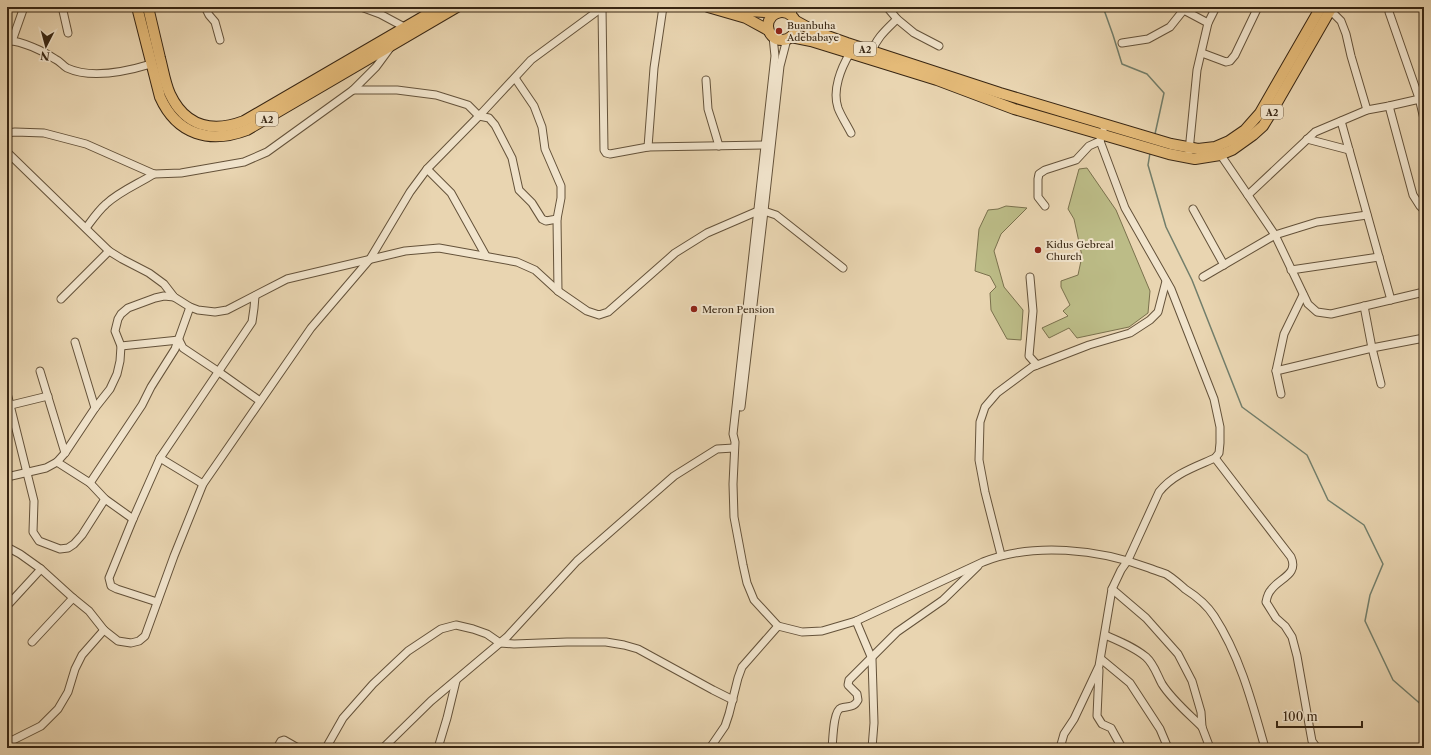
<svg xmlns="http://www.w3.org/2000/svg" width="1431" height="755" font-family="'Libre Caslon Text',serif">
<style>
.green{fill:#bcbc87;stroke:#7a714d}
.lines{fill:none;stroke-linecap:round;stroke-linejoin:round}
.stream{stroke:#727e6b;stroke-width:1.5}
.minor-casing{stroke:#64523a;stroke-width:9}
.highway-casing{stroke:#382613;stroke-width:12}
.minor{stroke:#f1e4cc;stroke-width:7}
.highway{stroke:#e4ba78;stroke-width:10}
.poi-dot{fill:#8f2418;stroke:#f1e4cc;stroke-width:1.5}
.labels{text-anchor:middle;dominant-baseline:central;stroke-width:4;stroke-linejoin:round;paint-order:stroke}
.shield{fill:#f1e4cc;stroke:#705f4a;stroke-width:1}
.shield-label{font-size:9px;font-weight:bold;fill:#382613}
.poi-label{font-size:10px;fill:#382613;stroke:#f1e4cc;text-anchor:start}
</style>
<rect width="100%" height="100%" fill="#e9d5b1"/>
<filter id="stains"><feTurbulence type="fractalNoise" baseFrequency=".005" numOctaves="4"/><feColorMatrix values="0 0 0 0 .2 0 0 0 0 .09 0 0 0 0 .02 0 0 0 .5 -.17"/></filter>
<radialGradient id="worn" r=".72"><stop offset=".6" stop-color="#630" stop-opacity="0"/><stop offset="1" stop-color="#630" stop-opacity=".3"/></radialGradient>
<!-- green -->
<g class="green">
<path d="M 1087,168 L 1116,210 L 1150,291 L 1148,313 L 1129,327 L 1077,338 L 1069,328 L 1049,338 L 1042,328 L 1068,316 L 1063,311 L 1070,305 L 1061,287 L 1061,281 L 1078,275 L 1082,256 L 1074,219 L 1068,209 L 1079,169 Z"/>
<path d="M 1006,206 L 1027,208 L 1001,234 L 994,251 L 1004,287 L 1023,310 L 1021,340 L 1007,339 L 991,310 L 990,293 L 996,287 L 990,276 L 975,271 L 979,229 L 988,210 L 998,209 Z"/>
</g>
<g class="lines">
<!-- stream -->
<g class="stream">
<path d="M 1103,7 L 1113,35 L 1122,64 L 1147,74 L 1164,93 L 1155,134"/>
<path d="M 1150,153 L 1148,165 L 1166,227 L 1192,280 L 1242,407 L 1307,455 L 1328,500 L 1364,525 L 1383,564 L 1370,595 L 1365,621 L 1393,680 L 1424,707"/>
</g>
<defs>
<g id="minor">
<path d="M 64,7 L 63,11 L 68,33"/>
<path d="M 205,7 L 209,15 L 215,22 L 220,40"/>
<path d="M 361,7 L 380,14 L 408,29"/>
<path d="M 887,7 L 897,19 L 914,33 L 939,46"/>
<path d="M 1178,7 L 1208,23"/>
<path d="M 1326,7 L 1330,10 L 1341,21 L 1346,34 L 1351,56 L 1367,110"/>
<path d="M 1390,7 L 1389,12 L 1419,98 L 1424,119"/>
<path d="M 602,8 L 604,150 L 606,153 L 610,154 L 648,147 L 769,145"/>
<path d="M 792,16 L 793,7"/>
<path d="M 773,37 L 775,56 L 733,434 L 735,442 L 733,484 L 734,517 L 743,565 L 747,583 L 754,600 L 778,626 L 802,632 L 822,631 L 856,621 L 983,562 C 1033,542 1099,549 1149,568 C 1154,570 1160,572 1166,574 C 1173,578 1179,584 1185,589 C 1196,596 1207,605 1214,616 C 1240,656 1252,702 1265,748"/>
<path d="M 7,40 C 23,42 42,50 55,59 C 60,61 63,66 67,68 C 91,79 128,71 151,64"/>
<path d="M 12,41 L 24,7"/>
<path d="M 1122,43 L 1148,39 L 1170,27 L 1186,7"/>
<path d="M 872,52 C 876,38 887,29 897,19"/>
<path d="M 850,53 C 841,68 832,90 838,108 C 841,116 847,125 851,133"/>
<path d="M 1202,53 L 1226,62 L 1230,61 L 1235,55 L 1258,7"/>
<path d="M 706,80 L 708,109 L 719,146"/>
<path d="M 353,90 L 376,67 L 390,48"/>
<path d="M 1389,106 L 1413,195 L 1420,206 L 1424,210"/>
<path d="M 1341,121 L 1391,300"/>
<path d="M 7,133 L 15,132 L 44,133 L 86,144 L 154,174 L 181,173 L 244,162 L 267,152 L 353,90 L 397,90 L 436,95 L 468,105 L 479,116 L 489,118 L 495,125 L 512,158 L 519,190 L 532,203 L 542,219 L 546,221 L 557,219 L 561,198 L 561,186 L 545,149 L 542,127 L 534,106 L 515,78"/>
<path d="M 1307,139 L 1349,150"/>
<path d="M 648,147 L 654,68 L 663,7"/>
<path d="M 1189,151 L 1197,70 L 1208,23 L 1216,7"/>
<path d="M 1218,151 L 1275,235 L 1308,304 L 1317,312 L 1331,314 L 1424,292"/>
<path d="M 7,152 L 109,251 L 122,259 L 149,273 L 164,284 L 174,297 L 190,307 L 198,310 L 215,312 L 227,310 L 287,279 L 405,251 L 439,248 L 517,262 L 535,270 L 558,291 L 587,311 L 599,315 L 608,312 L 675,253 L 707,233 L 758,211 L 764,211 L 776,215 L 843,268"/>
<path d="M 427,169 L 451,193 L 486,256"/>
<path d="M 1248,195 L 1315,132 L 1367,110 L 1389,106 L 1424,98"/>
<path d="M 1045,206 L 1038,197 L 1038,179 L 1039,174 L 1045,170 L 1076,160 L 1089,146 L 1100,141"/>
<path d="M 1193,209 L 1224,265"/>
<path d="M 557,219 L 558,291"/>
<path d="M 86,228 C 92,220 98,211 106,204 C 120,191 138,184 154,174"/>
<path d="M 1291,270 L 1379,257"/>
<path d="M 1030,277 L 1033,311 L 1029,356 L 1037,365"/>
<path d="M 1203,277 L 1275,235 L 1317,222 L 1367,215"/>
<path d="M 61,299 L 109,251"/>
<path d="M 1364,306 L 1372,348 L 1381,384"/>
<path d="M 75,342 L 95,408"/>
<path d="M 121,346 L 179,340 L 183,348 L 219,372 L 260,401"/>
<path d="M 40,371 L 65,453"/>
<path d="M 1276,371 L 1372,348 L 1424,338"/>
<path d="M 7,393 L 34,501 L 33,532 L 39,541 L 60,549 L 68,548 L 74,544 L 82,535 L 105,499"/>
<path d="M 1281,394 L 1276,371 L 1284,334 L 1303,295"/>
<path d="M 7,406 L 48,396"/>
<path d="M 741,407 L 764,211 L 780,66 L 787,39"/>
<path d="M 160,458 L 203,484"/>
<path d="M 1215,458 L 1291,557 C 1299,575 1279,578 1271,590 C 1268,593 1267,597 1266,602 L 1276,618 L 1285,626 L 1292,637 L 1297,656 L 1310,730 L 1312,741 L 1317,748"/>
<path d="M 57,462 L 90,483 L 105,499 L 133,519"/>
<path d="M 7,477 L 46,468 L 57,462 L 65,453 L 95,408 L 110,389 L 117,374 L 120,361 L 121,346 L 115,331 L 118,319 L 121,314 L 128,308 L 155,298 L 164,296 L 174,297"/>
<path d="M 90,483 L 142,405 L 151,387 L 175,349 L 190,307"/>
<path d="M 7,547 L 20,554 L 41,569 L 73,598 L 89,611 L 104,630 L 118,641 L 131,643 L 139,641 L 145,636 L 174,556 L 203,484 L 311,328 L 370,259 L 410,192 L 427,169 L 479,116 L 531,60 L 603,7"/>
<path d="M 1001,555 L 985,492 L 979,460 L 980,422 L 985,407 L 997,393 L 1032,367 L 1089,345 L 1130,333 L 1150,320 L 1158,312 L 1166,281"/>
<path d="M 1112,589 L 1146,618 L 1178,654 L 1192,681 L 1201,712 L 1202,727 L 1210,748"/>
<path d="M 157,602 L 117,589 L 111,586 L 109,578 L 133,519 L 160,458 L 252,322 L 254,308 L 255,296"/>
<path d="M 7,606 L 41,569"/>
<path d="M 856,621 L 872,659 L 874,723 L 872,748"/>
<path d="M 1105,635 C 1119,641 1134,647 1146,657 C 1154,664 1157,675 1162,684 C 1172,700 1189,714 1202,727"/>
<path d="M 32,642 L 73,598"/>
<path d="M 1101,659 L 1130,683 L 1160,729 L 1168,748"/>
<path d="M 1099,670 L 1097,716 L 1102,724 L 1111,728 L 1122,748"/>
<path d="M 7,743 L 41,726 L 58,709 L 68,692 L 75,669 L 82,655 L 104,630"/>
<path d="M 277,748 L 281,741 L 284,740 L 298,748"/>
<path d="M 326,748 L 343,718 L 373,684 L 408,651 L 441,629 L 456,625 L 473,629 L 487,634 L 500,643 L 514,644 L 567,642 L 606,642 L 624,645 L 638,649 L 713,690 L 733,700"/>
<path d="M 383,748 L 431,701 L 507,637 L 577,561 L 674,476 L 717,449 L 734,448"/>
<path d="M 438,748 L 447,718 L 456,681"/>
<path d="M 710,748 L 725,726 L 729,714 L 738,678 L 742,667 L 778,626"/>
<path d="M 832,748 C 833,740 833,711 841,708 C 848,706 854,708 858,700 L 857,694 L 848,685 L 849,680 L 897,632 L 943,600 L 978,566"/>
<path d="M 1060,748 L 1064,734 L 1074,719 L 1099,666 L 1112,589 L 1121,570 L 1128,560 L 1159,492 C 1173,474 1195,467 1215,458 L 1219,453 L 1220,443 L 1220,427 L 1214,399 L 1171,289 L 1125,208 L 1100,141 L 1103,131"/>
</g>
<g id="highway">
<path d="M 137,7 L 160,97 C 177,135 210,144 247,130 L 457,7"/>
<path d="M 148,7 C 152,24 156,41 160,58 C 163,69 165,83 170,94 C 185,126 212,133 244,121 L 440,7"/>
<path d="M 708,7 L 746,18 L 768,30"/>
<path d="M 737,7 L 748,11 L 777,13"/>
<circle cx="782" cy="26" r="14"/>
<path d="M 794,20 L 816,32 L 847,43 L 1000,93 L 1171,144 L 1198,149 L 1215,147 L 1229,141 L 1245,130 L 1260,113 L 1321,7"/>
<path d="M 791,37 L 811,41 L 937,80 L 1014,109 L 1169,154 L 1195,159 L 1220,155 L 1232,150 L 1253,135 L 1263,126 L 1271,113 L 1332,7"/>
</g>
</defs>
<!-- minor casing -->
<use href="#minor" class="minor-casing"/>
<!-- highway casing -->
<use href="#highway" class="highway-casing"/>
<!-- minor -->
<use href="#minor" class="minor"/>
<!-- highway -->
<use href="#highway" class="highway"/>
</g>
<!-- markers -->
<g class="poi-dot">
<circle cx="779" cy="31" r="4"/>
<circle cx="1038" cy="250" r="4"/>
<circle cx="694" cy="309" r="4"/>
</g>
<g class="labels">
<!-- shield labels -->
<g class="shield">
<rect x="854" y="42" width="22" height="14" rx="3"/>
<rect x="1261" y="105" width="22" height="14" rx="3"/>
<rect x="256" y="112" width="22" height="14" rx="3"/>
</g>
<g class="shield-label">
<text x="865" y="49">A2</text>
<text x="1272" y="112">A2</text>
<text x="267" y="119">A2</text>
</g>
<!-- poi labels -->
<g class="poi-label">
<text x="787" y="25">Buanbuha<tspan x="787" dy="12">Adebabaye</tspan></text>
<text x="1046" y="244">Kidus Gebreal<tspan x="1046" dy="12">Church</tspan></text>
<text x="702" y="309">Meron Pension</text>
</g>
</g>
<!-- margin -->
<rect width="1431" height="755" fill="none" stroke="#e9d5b1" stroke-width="24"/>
<rect x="8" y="8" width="1415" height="739" fill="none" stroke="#382613" stroke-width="2"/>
<rect x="12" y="12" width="1407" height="731" fill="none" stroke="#382613"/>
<!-- north arrow -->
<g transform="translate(46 46) rotate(186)" stroke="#f1e4cc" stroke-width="3" paint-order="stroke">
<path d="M0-3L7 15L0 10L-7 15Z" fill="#382613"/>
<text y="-6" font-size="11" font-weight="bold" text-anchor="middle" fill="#382613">N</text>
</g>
<!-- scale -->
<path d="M1277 721v6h85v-6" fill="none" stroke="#382613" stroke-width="2"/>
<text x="1283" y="721" font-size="12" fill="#382613" stroke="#f1e4cc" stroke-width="3" paint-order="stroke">100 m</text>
<rect width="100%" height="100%" filter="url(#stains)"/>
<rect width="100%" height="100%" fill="url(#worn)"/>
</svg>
